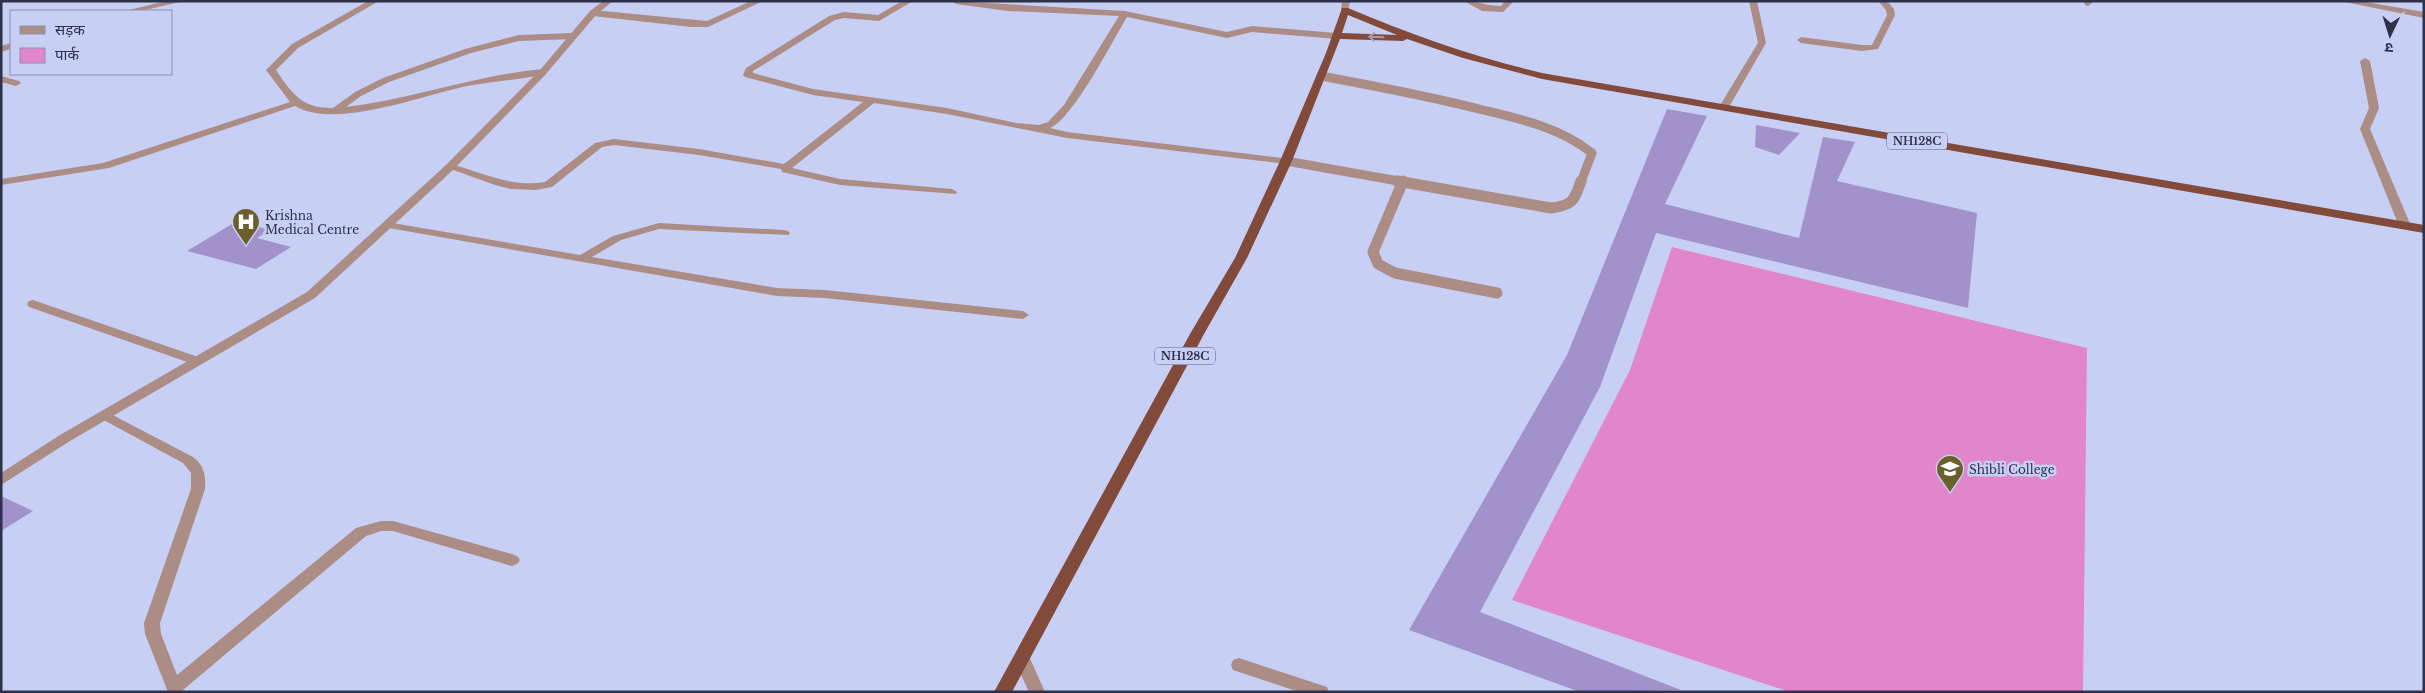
<svg xmlns="http://www.w3.org/2000/svg" width="2425" height="693" font-family="'Libre Baskerville','Noto Sans Devanagari',serif">
<style>
.green{fill:#e186cb}
.building{fill:#a292cc}
.lines{fill:none;stroke-linecap:round;stroke-linejoin:round}
.service-far1{stroke:#ac8d85;stroke-width:9}
.service{stroke:#ac8d85;stroke-width:11}
.minor{fill:#ac8d85;fill-rule:evenodd}
.tertiary{fill:#ac8d85;fill-rule:evenodd}
.trunk{fill:#814a3a;fill-rule:evenodd}
.oneway{stroke:#ac9aaa}
.labels{text-anchor:middle;dominant-baseline:central;stroke-width:5;stroke-linejoin:round;paint-order:stroke}
.shield{fill:#c8cff4;stroke:#5c607c;stroke-width:1}
.shield-label{font-size:11px;font-weight:bold;fill:#2d3149}
.poi-label{font-size:12px;fill:#2d3149;stroke:#c8cff4;text-anchor:start}
</style>
<rect width="100%" height="100%" fill="#c8cff4"/>
<!-- green -->
<path class="green" d="M 1672,247 L 2087,348 L 2083,692 L 1790,692 L 1512,600 L 1630,370 Z"/>
<!-- building -->
<g class="building">
<path d="M 1667,109 L 1707,116 L 1665,204 L 1799,238 L 1823,137 L 1855,142 L 1837,181 L 1977,213 L 1968,308 L 1656,233 L 1600,387 L 1480,612 L 1681,690 L 1580,692 L 1409,630 L 1567,355 Z"/>
<path d="M 1756,125 L 1800,133 L 1779,155 L 1755,147 Z"/>
<path d="M 237,221 L 270,230 L 257,238 L 291,247 L 256,269 L 187,251 Z"/>
<path d="M 1,496 L 33,511 L 1,531 Z"/>
</g>
<g class="lines">
<!-- service-far1 -->
<g class="service-far1">
<path d="M 1321,76 C 1375,86 1429,96 1483,110 C 1521,119 1561,128 1592,153 L 1581,182"/>
<path d="M 1286,161 L 1404,182"/>
</g>
<!-- service -->
<g class="service">
<path d="M 1397,181 L 1551,208 C 1573,205 1574,201 1581,181"/>
<path d="M 1403,181 L 1373,252 L 1378,264 L 1395,273 L 1497,293"/>
</g>
<!-- minor -->
<g class="minor">
<path d="M 166,1 L 184,1 L 141,11 L 125,11 Z"/>
<path d="M 368,1 L 379,1 L 298,48 L 276,70 C 291,93 303,109 333,108 L 355,92 L 383,78 L 465,49 L 519,35 L 573,33 L 577,36 L 573,39 L 519,41 L 471,53 L 389,82 L 361,96 L 346,107 C 413,99 476,75 543,69 L 546,70 L 546,74 C 520,80 493,81 467,86 C 423,95 335,130 295,106 L 109,168 L 1,185 L 1,179 L 103,163 L 290,102 L 266,70 L 292,44 Z"/>
<path d="M 751,1 L 763,1 L 708,27 L 691,27 L 593,16 L 589,13 L 593,10 L 707,21 Z"/>
<path d="M 902,1 L 913,1 L 879,21 L 844,18 L 835,20 L 753,71 L 753,73 L 813,89 L 947,108 L 1016,123 L 1039,125 L 1048,122 L 1064,105 L 1119,16 L 1008,11 L 956,4 L 952,1 L 1125,11 L 1227,32 L 1252,26 L 1337,33 L 1341,36 L 1337,39 L 1252,32 L 1227,38 L 1127,17 C 1113,40 1073,119 1050,128 L 1067,132 L 1290,159 L 1290,163 L 1286,164 L 1067,138 L 947,114 L 874,103 L 792,168 L 840,179 L 952,189 L 957,192 L 956,194 L 840,185 L 782,172 L 781,169 L 699,155 L 614,145 L 602,147 L 552,187 L 536,190 L 511,189 L 495,185 L 445,167 L 450,164 C 482,172 511,188 545,182 L 595,143 L 614,139 L 699,149 L 784,164 L 863,102 L 813,95 L 745,77 L 743,75 L 746,68 L 829,16 L 844,12 L 878,15 Z"/>
<path d="M 1464,1 C 1477,1 1487,6 1501,6 L 1505,1 L 1514,1 L 1503,12 L 1482,11 Z"/>
<path d="M 1749,1 L 1757,1 L 1766,43 L 1729,107 L 1724,110 L 1719,107 L 1758,43 Z"/>
<path d="M 1878,1 L 1887,1 L 1894,9 L 1895,15 L 1878,49 L 1862,51 L 1801,43 L 1797,40 L 1801,37 L 1862,45 L 1872,45 L 1887,15 L 1886,10 Z"/>
<path d="M 2084,1 L 2092,1 L 2092,3 L 2088,6 L 2085,5 Z"/>
<path d="M 2340,1 L 2360,1 L 2424,12 L 2424,18 Z"/>
<path d="M 11,43 L 11,49 L 1,52 L 1,46 Z"/>
<path d="M 2365,58 L 2370,61 L 2379,108 L 2370,129 L 2411,226 L 2405,229 L 2399,226 L 2360,129 L 2369,108 L 2360,61 Z"/>
<path d="M 1,76 L 19,81 L 21,83 L 16,86 L 1,82 Z"/>
<path d="M 387,222 L 580,255 L 613,236 L 659,223 L 784,230 L 788,231 L 790,233 L 788,235 L 659,229 L 621,240 L 592,257 L 777,288 L 825,290 L 1023,311 L 1029,315 L 1023,319 L 825,298 L 777,296 L 383,227 L 381,225 L 383,223 Z"/>
<path d="M 33,300 L 201,358 L 203,361 L 201,364 L 193,364 L 29,307 L 27,304 L 29,301 Z"/>
<path d="M 105,411 L 193,457 C 204,465 206,476 205,489 L 160,623 L 161,634 L 177,675 L 356,528 L 381,521 L 393,521 L 512,554 L 517,556 L 520,560 L 517,564 L 512,566 L 393,531 L 381,531 L 366,536 L 183,690 L 184,692 L 168,692 L 145,634 L 144,623 L 191,489 L 191,473 L 183,463 L 100,418 L 98,415 L 100,412 Z"/>
<path d="M 1239,658 L 1327,687 L 1329,692 L 1299,692 L 1233,670 L 1231,665 L 1233,660 Z"/>
</g>
<!-- tertiary -->
<g class="tertiary">
<path d="M 603,1 L 613,1 L 596,15 L 546,74 L 454,169 L 315,298 L 70,441 L 1,485 L 1,473 L 60,435 L 307,292 L 446,165 L 540,70 L 590,11 Z"/>
<path d="M 1342,1 L 1350,1 L 1348,12 L 1341,10 Z"/>
<path d="M 1022,652 L 1028,654 L 1045,692 L 1029,692 L 1014,659 L 1016,654 Z"/>
</g>
<!-- trunk -->
<path class="trunk" d="M 1342,8 L 1348,8 C 1411,35 1475,57 1542,73 L 2424,225 L 2424,233 L 1542,79 L 1463,58 L 1407,39 L 1403,41 L 1340,39 L 1292,161 L 1247,258 L 1204,334 L 1012,692 L 994,692 L 1190,334 L 1235,258 L 1280,161 L 1326,53 ZM 1348,15 L 1397,35 L 1342,33 Z"/>
</g>
<!-- one-way arrows -->
<defs><path id="oneway-shaft" d="M-6 0H5M1.5-3L5.5 0L1.5 3" fill="none" stroke-width="1.6" stroke-linecap="round" stroke-linejoin="round" transform="scale(1.25)"/></defs>
<use class="oneway" href="#oneway-shaft" transform="translate(1376 37) rotate(-178)"/>
<!-- icons -->
<defs>
<symbol id="hospital-pin" viewBox="-11 -11 22 30"><path d="M0 17L-7.5 6A9.5 9.5 0 1 1 7.5 6Z" fill="#6b5f2c" stroke="#c8cff4"/><path d="M-5-5h3v3.5h4V-5h3V5h-3V1.5h-4V5h-3Z" fill="#fff"/></symbol>
<symbol id="university-pin" viewBox="-11 -11 22 30"><path d="M0 17L-7.5 6A9.5 9.5 0 1 1 7.5 6Z" fill="#6b5f2c" stroke="#c8cff4"/><path d="M0-5L7-2L0 1L-7-2ZM-4 1L0 2.5L4 1V4Q0 6-4 4Z" fill="#fff"/></symbol>
</defs>
<g fill-rule="evenodd">
<use href="#hospital-pin" x="230" y="206" width="32" height="43"/>
<use href="#university-pin" x="1934" y="453" width="32" height="43"/>
</g>
<g class="labels">
<!-- shield labels -->
<g class="shield">
<rect x="1887" y="132.5" width="60" height="17" rx="4"/>
<rect x="1155" y="347.5" width="60" height="17" rx="4"/>
</g>
<g class="shield-label">
<text x="1917" y="141">NH128C</text>
<text x="1185" y="356">NH128C</text>
</g>
<!-- poi labels -->
<g class="poi-label">
<text x="265" y="215">Krishna<tspan x="265" dy="14">Medical Centre</tspan></text>
<text x="1969" y="469">Shibli College</text>
</g>
</g>
<!-- border -->
<rect width="2425" height="693" fill="none" stroke="#2d3149" stroke-width="5"/>
<!-- legend -->
<rect x="10" y="10" width="162" height="65" fill="#c8cff4" stroke="#8a90b0"/>
<rect x="20" y="26" width="25" height="8" fill="#ac8d85" stroke="#8a90b0"/>
<text x="55" y="35" font-size="15" fill="#2d3149">सड़क</text>
<rect x="20" y="48" width="25" height="15" fill="#e186cb" stroke="#8a90b0"/>
<text x="55" y="60" font-size="15" fill="#2d3149">पार्क</text>
<!-- north arrow -->
<g transform="translate(2390 35) rotate(184)" stroke="#c8cff4" stroke-width="4" paint-order="stroke">
<path d="M0-4L9 19L0 12L-9 19Z" fill="#2d3149"/>
<text y="-8" font-size="14" font-weight="bold" text-anchor="middle" fill="#2d3149">उ</text>
</g>
</svg>
